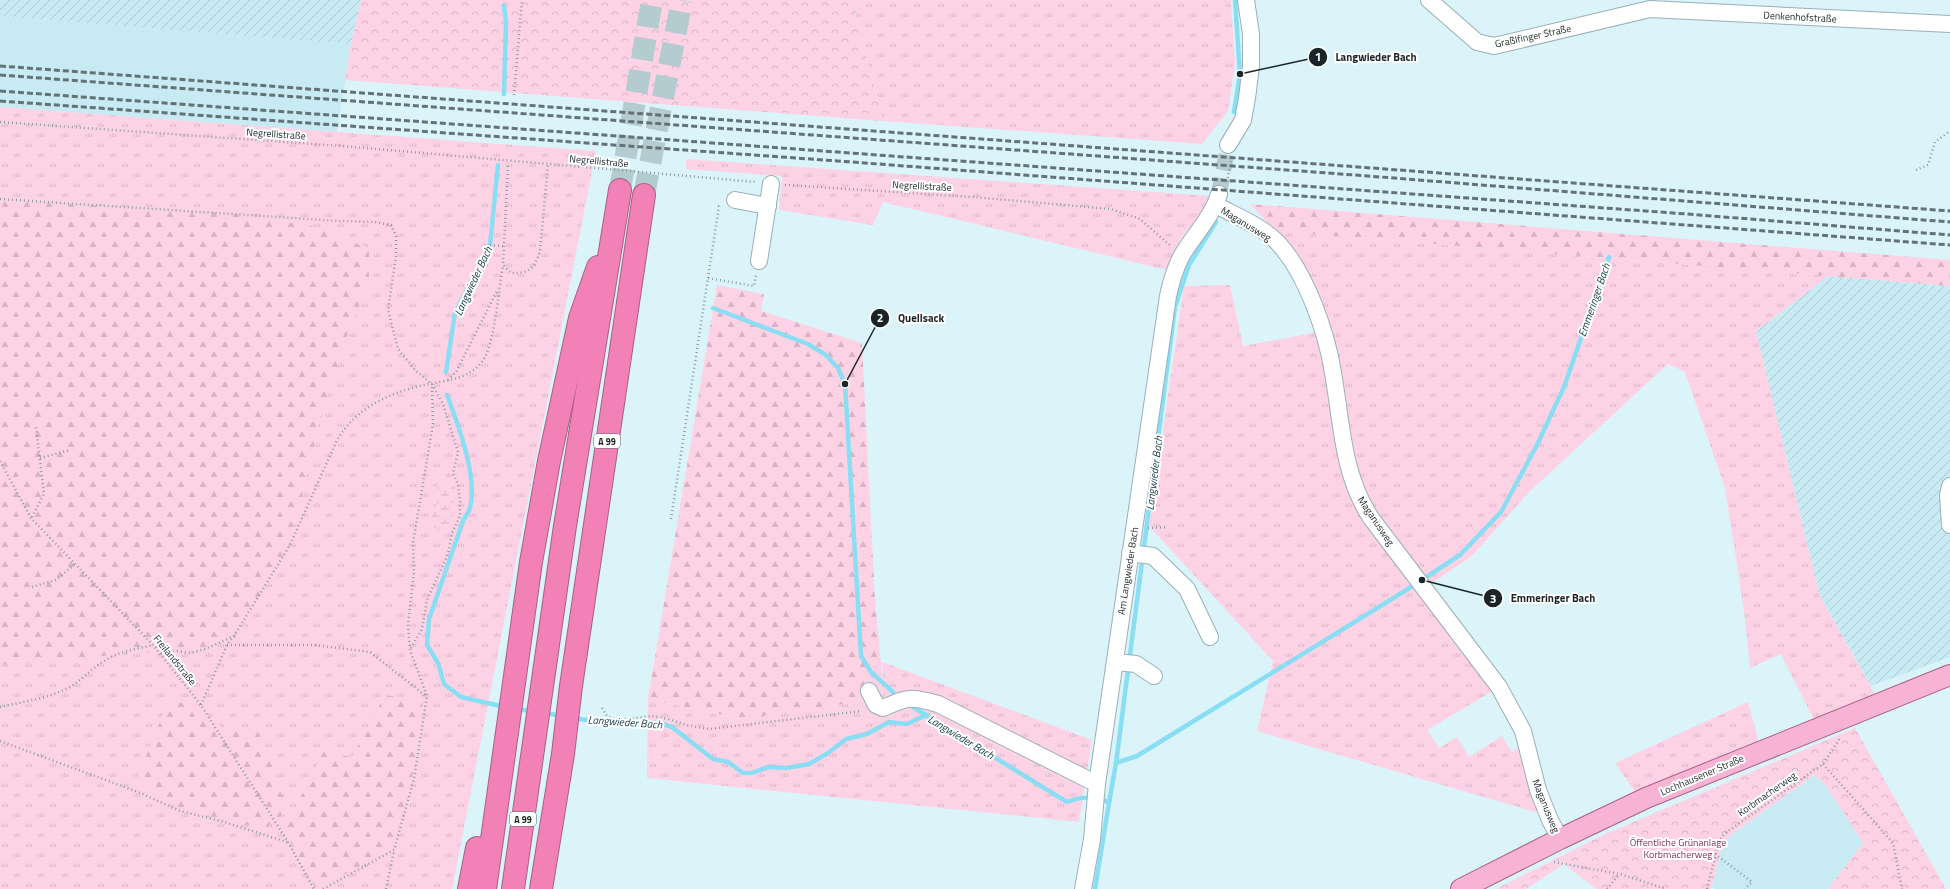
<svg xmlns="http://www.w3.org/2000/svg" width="1950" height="889" font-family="'Titillium Web',sans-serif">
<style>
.built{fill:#c7eaf3}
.industrial{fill:url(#industrial-furrows)}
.grass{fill:url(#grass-tufts)}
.forest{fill:url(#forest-firs)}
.wetland{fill:url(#wetland-marsh)}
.park{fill:url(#park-crowns)}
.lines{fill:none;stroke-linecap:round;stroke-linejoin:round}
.stream{stroke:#8adef3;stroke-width:4.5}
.minor-tunnel{stroke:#b4cbd0;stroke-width:16;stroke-dasharray:16 8;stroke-linecap:butt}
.highway-tunnel{stroke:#b4cbd0;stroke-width:22;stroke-dasharray:22 11;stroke-linecap:butt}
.minor-casing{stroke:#98b0b7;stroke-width:18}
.major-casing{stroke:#a76185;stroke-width:22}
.highway-casing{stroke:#a76185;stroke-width:24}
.path{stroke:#8a9da1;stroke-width:2.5;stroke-dasharray:1 3;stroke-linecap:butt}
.minor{stroke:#fff;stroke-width:16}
.major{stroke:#f7b3d4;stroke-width:20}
.highway{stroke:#f281b8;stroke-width:22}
.rail{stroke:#627276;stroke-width:3;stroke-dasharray:6 3;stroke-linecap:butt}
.labels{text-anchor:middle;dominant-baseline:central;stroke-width:4;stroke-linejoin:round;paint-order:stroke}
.shield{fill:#fff;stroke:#5f6668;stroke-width:1}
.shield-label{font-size:9px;font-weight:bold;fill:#1b2527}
.street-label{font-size:10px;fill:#1b2527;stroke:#fff}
.park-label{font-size:10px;fill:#7f325a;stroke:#fff}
.water-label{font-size:11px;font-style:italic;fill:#1c434c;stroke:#fff}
.leader{fill:none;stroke:#1b2527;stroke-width:1.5}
.callout-dot{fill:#1b2527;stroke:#fff;stroke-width:1.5}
.mark-label{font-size:12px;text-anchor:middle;font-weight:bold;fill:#fff}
.callout-label{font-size:11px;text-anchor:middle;font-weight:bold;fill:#1b2527;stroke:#fff;stroke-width:4;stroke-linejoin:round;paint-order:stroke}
</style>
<defs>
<pattern id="industrial-furrows" width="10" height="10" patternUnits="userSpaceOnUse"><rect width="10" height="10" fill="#c7eaf3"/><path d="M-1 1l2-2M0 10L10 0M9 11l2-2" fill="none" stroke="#aac9d0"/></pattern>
<pattern id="grass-tufts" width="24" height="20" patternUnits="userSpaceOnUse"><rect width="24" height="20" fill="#fed2e5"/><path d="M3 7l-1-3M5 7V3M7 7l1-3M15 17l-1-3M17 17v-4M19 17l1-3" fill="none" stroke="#d9b4c4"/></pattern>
<pattern id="forest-firs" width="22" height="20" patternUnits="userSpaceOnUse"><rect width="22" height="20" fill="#fed2e5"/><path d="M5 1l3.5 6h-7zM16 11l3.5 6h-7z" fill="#d9b4c4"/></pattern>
<pattern id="wetland-marsh" width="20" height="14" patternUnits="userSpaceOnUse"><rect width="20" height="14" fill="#fed2e5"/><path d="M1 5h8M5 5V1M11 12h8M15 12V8" fill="none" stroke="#d9b4c4"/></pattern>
<pattern id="park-crowns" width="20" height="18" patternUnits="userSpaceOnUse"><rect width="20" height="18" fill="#fed2e5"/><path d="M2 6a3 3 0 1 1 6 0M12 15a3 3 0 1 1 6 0" fill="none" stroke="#d9b4c4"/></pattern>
</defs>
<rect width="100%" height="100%" fill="#daf4fa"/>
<!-- built -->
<g class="built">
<path d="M 0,16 L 351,44 L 337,132 L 0,107 Z"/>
<path d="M 1815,775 L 1824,783 L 1863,843 L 1828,889 L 1716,889 L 1712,887 L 1723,843 L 1735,832 Z"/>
</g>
<!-- industrial -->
<g class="industrial">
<path d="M 0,0 L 361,0 L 351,44 L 0,16 Z"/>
<path d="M 1828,276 L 1950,286 L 1950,657 L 1871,686 L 1819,594 L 1756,331 Z"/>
</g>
<!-- grass -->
<g class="grass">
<path d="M 857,0 L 1231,0 L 1235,64 L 1228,111 L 1202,144 L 883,121 L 856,19 Z"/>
<path d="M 0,107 L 596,151 L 452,889 L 0,889 Z"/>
<path d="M 686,159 L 1211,196 L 1210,204 C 1191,226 1175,241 1167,270 L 883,202 L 873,225 L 779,210 L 782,176 L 686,169 Z"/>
<path d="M 1275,231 L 1828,276 L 1756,331 L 1819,594 L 1876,696 L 1814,720 L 1781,654 L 1750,668 L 1744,610 L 1725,488 L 1685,372 L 1668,364 L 1529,492 L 1472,556 L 1426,587 L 1354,477 L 1338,378 Z"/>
<path d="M 1230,285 L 1243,346 L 1318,332 L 1343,464 L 1498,688 L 1427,730 L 1439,748 L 1457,737 L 1469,757 L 1502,736 L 1512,752 L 1521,746 L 1542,814 L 1257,731 L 1273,661 L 1149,526 L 1184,286 Z"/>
<path d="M 882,662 L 1092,740 L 1079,822 L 647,778 L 648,699 L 742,719 L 845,704 L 884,693 Z"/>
<path d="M 1748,702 L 1759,743 L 1635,792 L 1615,763 Z"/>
</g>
<!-- forest -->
<g class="forest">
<path d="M 0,200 L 229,213 L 311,226 L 369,248 L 369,285 L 351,324 L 320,421 L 290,545 L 234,636 L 205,649 L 191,653 L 177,651 L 73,658 L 3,665 L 0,664 Z"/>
<path d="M 1250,204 L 1950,260 L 1950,286 L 1275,231 Z"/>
<path d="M 717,285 L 764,294 L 761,311 L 862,343 L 875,601 L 884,693 L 845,704 L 742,719 L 648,699 Z"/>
<path d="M 385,695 L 423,700 L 412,779 L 392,849 L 317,889 L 284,831 L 323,752 L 352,757 Z"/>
<path d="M 194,702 L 224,730 L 258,732 L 274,767 L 288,810 L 265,829 L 180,809 L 149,792 L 137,779 L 167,704 Z"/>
</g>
<!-- wetland -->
<path class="wetland" d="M 442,482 L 455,486 L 453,526 L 439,531 L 429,523 L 437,504 L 437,485 Z"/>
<!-- park -->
<g class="park">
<path d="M 361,0 L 857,0 L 856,19 L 883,121 L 345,80 L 351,44 Z"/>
<path d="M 1855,728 L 1946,889 L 1828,889 L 1863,843 L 1824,783 L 1814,775 L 1735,832 L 1723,843 L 1711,889 L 1596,889 L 1564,864 L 1526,889 L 1496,889 L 1603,835 Z"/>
</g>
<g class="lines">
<!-- stream -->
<g class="stream">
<path d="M 504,94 L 506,23 L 504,6"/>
<path d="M 1234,112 L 1240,74 L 1235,0"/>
<path d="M 713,308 L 808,344 L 826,355 L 838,368 L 845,384 L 861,656 L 871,672 L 893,692"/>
<path d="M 446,372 L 455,313 L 490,245 L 498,165"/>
<path d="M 447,395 C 458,424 478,477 470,508 C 469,512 465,517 463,521 L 429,619 L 427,645 L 438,663 L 444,684 L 461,697 L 505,707"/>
<path d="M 913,707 L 926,715"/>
<path d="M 516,709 L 533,711"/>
<path d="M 544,713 L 562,716"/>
<path d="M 573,718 L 593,721 L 660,723 L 672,727 L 713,759 L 728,762 L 743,773 L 752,773 L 768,767 L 787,768 L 809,764 L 828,753 L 846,739 L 867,734 L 889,722 L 907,724 L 926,715 L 1067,802 C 1079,797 1097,795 1109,803 L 1095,889"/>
<path d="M 1116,763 L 1137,756 L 1408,589 L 1460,555 L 1501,512 L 1537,445 L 1564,387 L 1609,257"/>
<path d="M 1109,803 L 1116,763 L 1175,307 L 1189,265 L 1216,222"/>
</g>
<!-- minor-tunnel -->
<path class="minor-tunnel" d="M 1219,194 L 1228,145"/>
<!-- highway-tunnel -->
<g class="highway-tunnel">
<path d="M 620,190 L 652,0"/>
<path d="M 644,195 L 682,0"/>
</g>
<defs>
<g id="minor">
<path d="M 1429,0 L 1477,42 L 1494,46 L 1650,9 L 1950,24"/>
<path d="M 1228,145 L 1243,120 L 1247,98 L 1251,66 L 1251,34 L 1246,0"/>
<path d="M 735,200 L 768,206"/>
<path d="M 1216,205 C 1236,216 1262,226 1278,243 C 1306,273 1327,333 1333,373 C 1342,423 1342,474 1371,518 L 1499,687 L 1523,731 L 1538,790 L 1550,820 L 1560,839"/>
<path d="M 759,261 L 771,184"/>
<path d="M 1950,486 L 1948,495 L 1950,525"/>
<path d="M 1130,553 L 1153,556 L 1187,589 L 1210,637"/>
<path d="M 1115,662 L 1136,664 L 1154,676"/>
<path d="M 869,691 L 876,705 L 883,708 C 908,697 910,696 938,704 L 1097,784"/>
<path d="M 1083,889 L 1092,839 L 1097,784 L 1168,296 C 1171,282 1175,268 1182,255 C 1194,235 1212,217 1219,194"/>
</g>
<path id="major" d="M 1461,889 L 1560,839 L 1646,798 L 1950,675"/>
<g id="highway">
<path d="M 469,889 L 477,848"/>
<path d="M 485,889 L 531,562 L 549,461 L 580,318 L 598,267"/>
<path d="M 513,889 L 565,526 L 620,190"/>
<path d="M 541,889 L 563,754 L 571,686 L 644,195"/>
</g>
</defs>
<!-- minor casing -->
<use href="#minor" class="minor-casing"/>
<!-- major casing -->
<use href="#major" class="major-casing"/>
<!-- highway casing -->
<use href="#highway" class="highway-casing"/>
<!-- path -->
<g class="path">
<path d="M 514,95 L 522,0"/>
<path d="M 0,122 L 342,146 L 756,182"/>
<path d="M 508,166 L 503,265 L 511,273 C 529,274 535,268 540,251 L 548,165"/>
<path d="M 1916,170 L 1928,165 L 1935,142 L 1950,131"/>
<path d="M 1227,182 L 1231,160"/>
<path d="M 785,185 L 973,197 L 1111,209 L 1140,219 L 1171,246"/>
<path d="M 0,199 L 340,221 L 375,222 L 391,225 L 396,236 L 396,256 L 388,310 L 398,349 L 416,371 L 432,384 L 443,404 L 458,452 L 453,473 L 458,485 L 460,501 L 460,516 L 452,533 L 448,554 L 427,600 L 422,629 L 410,650"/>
<path d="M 490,245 L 503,246"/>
<path d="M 708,278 L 719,206 L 722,205"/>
<path d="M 448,380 L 456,372 L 498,289"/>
<path d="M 40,458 L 70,450"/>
<path d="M 0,461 L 31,518 L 153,645 L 201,705 L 288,842 L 314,889"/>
<path d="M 32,517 L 44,494 L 36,427"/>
<path d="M 671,519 L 708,278 L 754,286 L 756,275"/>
<path d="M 1148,528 L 1168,527"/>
<path d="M 32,587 L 56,580 L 76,563"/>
<path d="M 227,645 L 315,645 L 370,652 L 426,696"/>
<path d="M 161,653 L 177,651 L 191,653 L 205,649 L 234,636 L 290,545 L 337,440 C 356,408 389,393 424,385 C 446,380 472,380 485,357 C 495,338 499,288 503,265"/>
<path d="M 201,705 L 227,645 L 234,636"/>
<path d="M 0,707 C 22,702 45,699 66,689 C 81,682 91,668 106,660 C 120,651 137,649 153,645"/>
<path d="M 602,708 L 607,716 L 617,720 L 652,716 L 668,719 L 686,725 L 709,729 L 862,711"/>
<path d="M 0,741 L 138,792 L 180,811 L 221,821 L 287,842"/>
<path d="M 1823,764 L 1893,843 L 1902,889"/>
<path d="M 1715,854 L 1752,882 L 1745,889"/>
<path d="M 1554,862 L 1620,874 L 1666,889"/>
<path d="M 323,889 L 394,850 L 414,779 L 427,696 L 410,650 L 408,624 L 414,573 L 413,543 L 433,424 L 432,386"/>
<path d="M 386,889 L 394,851"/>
<path d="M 1607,889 L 1619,874"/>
<path d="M 1707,889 L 1719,841 L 1724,834 L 1823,764 L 1840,738"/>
</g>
<!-- minor -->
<use href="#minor" class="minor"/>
<!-- major -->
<use href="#major" class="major"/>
<!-- highway -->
<use href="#highway" class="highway"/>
<!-- rail -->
<g class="rail">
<path d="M 0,66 L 1950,211"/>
<path d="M 0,75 L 1368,176 L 1950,222"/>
<path d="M 0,91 L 1687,214 L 1950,235"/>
<path d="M 0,101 L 852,162 L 1950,245"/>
</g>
</g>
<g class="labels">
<!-- shield labels -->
<g class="shield">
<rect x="594" y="434" width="26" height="14" rx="3"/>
<rect x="510" y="812" width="26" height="14" rx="3"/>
</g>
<g class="shield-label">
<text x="607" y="441">A 99</text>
<text x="523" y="819">A 99</text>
</g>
<!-- street labels -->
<g class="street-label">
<text transform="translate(1800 17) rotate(3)">Denkenhofstraße</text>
<text transform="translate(1533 36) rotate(-12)">Graßlfinger Straße</text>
<text transform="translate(276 134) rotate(4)">Negrellistraße</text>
<text transform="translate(599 161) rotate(5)">Negrellistraße</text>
<text transform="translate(922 186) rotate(3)">Negrellistraße</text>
<text transform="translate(1246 224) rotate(31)">Maganusweg</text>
<text transform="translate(1376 521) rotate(56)">Maganusweg</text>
<text transform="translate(1128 571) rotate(-81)">Am Langwieder Bach</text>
<text transform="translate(175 660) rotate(51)">Freilandstraße</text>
<text transform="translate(1702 775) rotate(-23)">Lochhausener Straße</text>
<text transform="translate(1767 794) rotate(-35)">Korbmacherweg</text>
<text transform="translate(1546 806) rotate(68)">Maganusweg</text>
</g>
<!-- park labels -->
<g class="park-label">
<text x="1678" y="842">Öffentliche Grünanlage<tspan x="1678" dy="12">Korbmacherweg</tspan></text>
</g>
<!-- water labels -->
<g class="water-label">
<text transform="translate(473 281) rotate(-65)">Langwieder Bach</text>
<text transform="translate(1594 300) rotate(-71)">Emmeringer Bach</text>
<text transform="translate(1154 473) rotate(-83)">Langwieder Bach</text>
<text transform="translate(625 722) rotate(4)">Langwieder Bach</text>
<text transform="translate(961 737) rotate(31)">Langwieder Bach</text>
</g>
</g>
<!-- callouts -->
<path class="leader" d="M1240 74L1318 57M845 384L880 318M1422 580L1493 598"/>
<g class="callout-dot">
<circle cx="1240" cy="74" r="4"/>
<circle cx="845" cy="384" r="4"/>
<circle cx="1422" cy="580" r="4"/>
<circle cx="1318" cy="57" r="10"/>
<circle cx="880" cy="318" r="10"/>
<circle cx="1493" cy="598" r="10"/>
</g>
<g class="mark-label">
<text x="1318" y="61">1</text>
<text x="880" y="322">2</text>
<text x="1493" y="603">3</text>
</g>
<g class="callout-label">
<text x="1376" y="61">Langwieder Bach</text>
<text x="921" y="322">Quellsack</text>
<text x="1553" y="602">Emmeringer Bach</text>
</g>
</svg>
